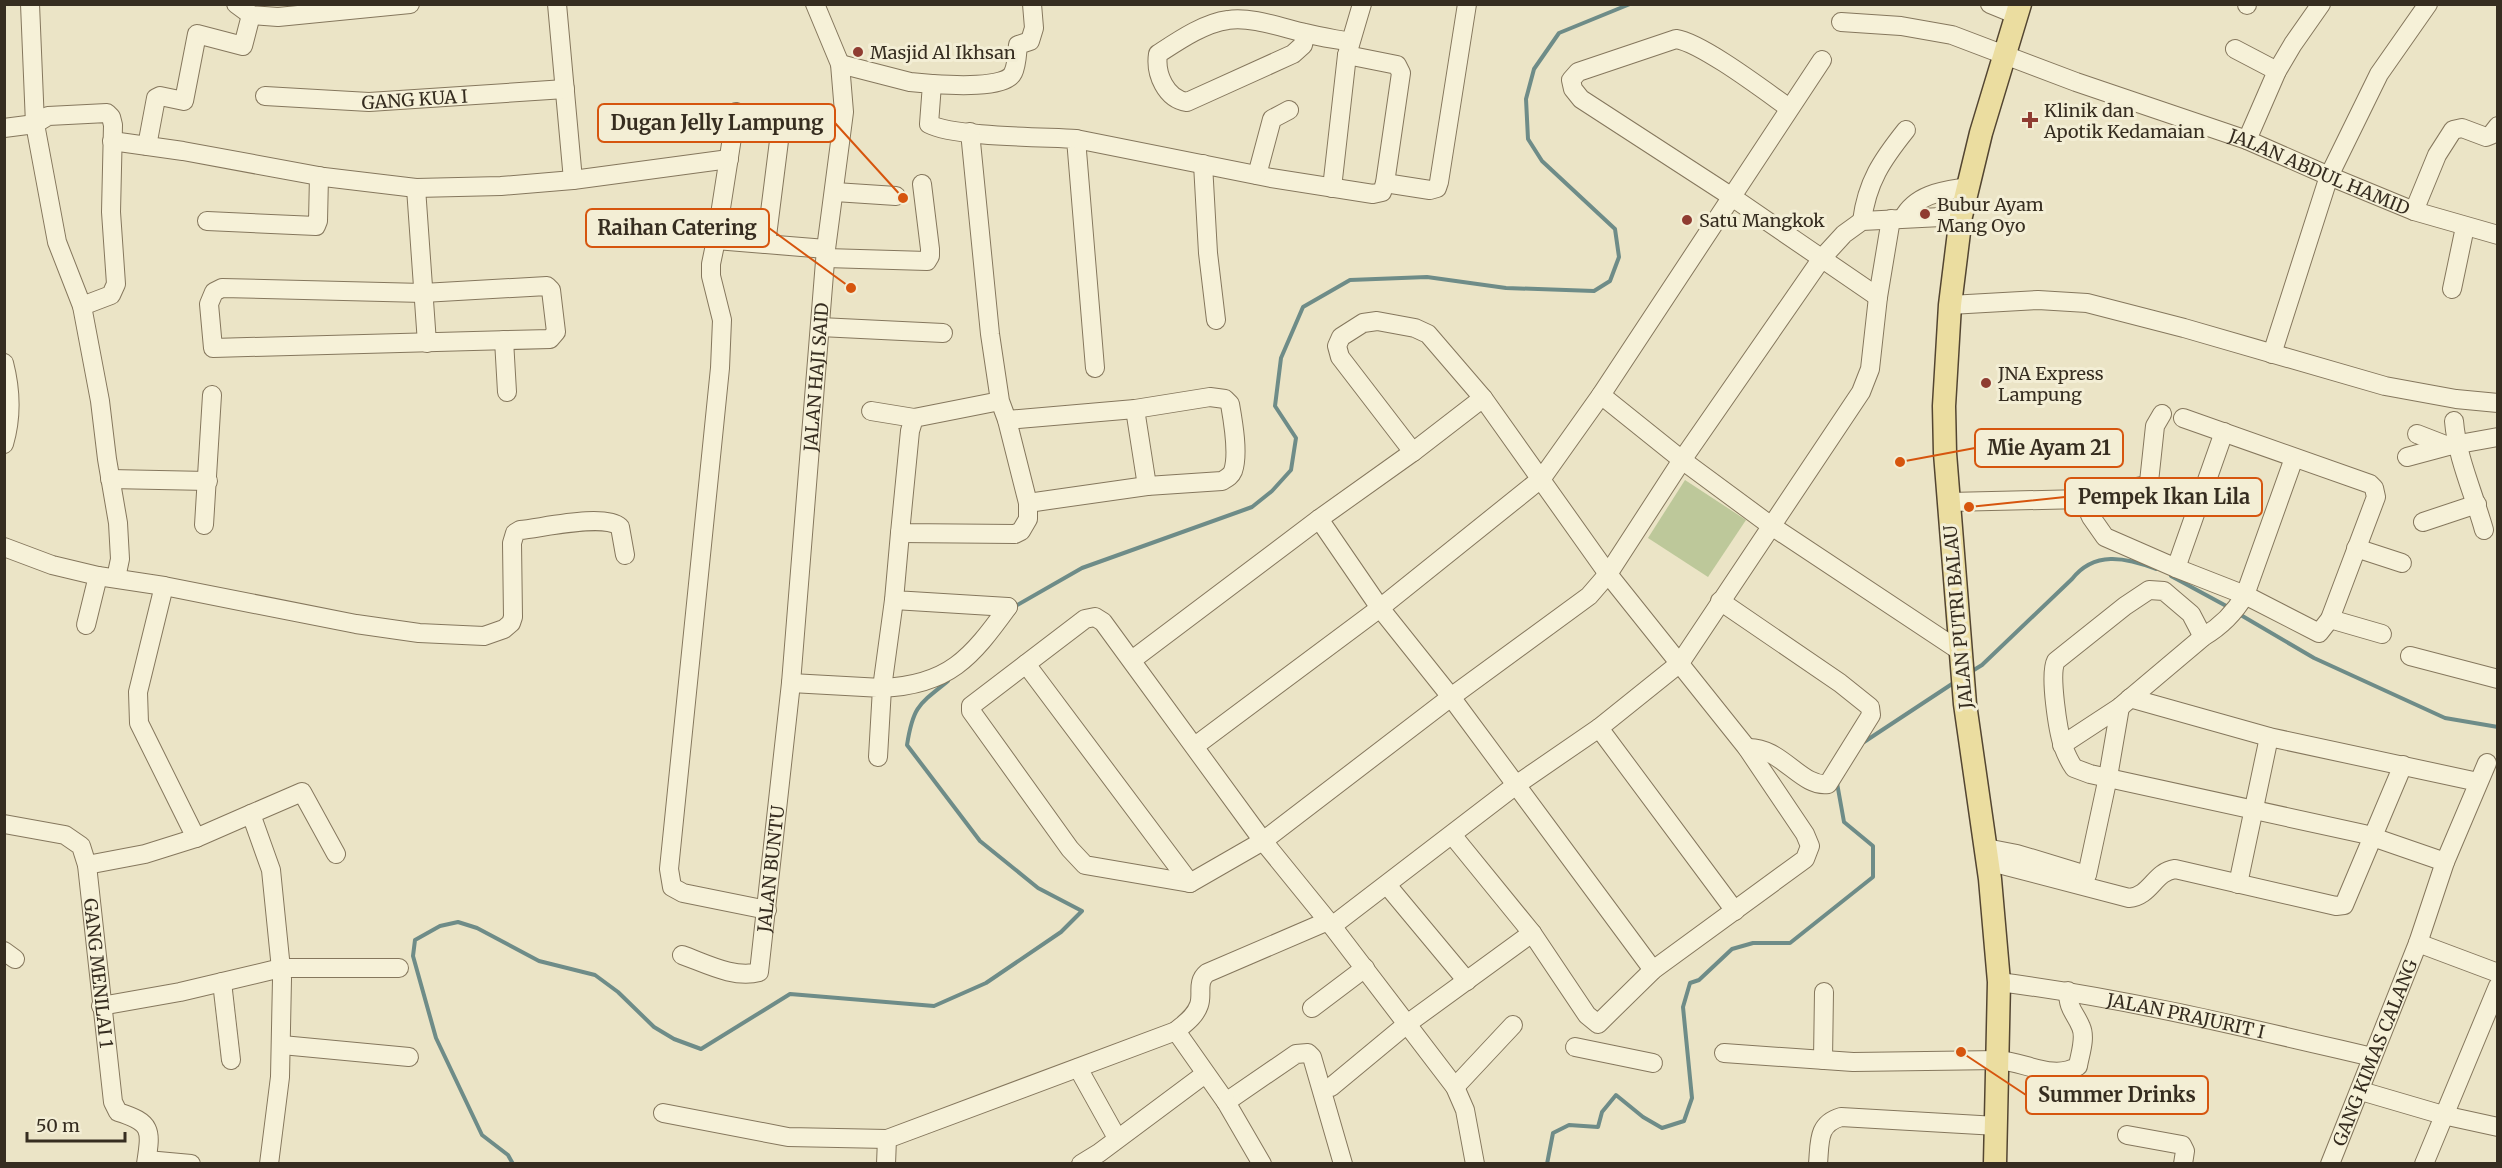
<svg xmlns="http://www.w3.org/2000/svg" width="2502" height="1168" font-family="Merriweather,serif">
<style>
.green{fill:#bdc89a}
.lines{fill:none;stroke-linecap:round;stroke-linejoin:round}
.stream{stroke:#6e8c88;stroke-width:4}
.minor-casing{stroke:#85775d;stroke-width:20}
.major-casing{stroke:#534531;stroke-width:25}
.minor{stroke:#f6f1d8;stroke-width:18}
.major{stroke:#ebdda0;stroke-width:22}
.poi-dot{fill:#8f3c31;stroke:#f3eed5;stroke-width:2}
.labels{text-anchor:middle;dominant-baseline:central;stroke-width:6;stroke-linejoin:round;paint-order:stroke}
.poi-label{font-size:18px;fill:#362d20;stroke:#f3eed5;text-anchor:start}
.street-label{font-size:18px;fill:#362d20;stroke:#f3eed5}
.leader{fill:none;stroke:#d6550e;stroke-width:2}
.callout-dot{fill:#d6550e;stroke:#f3eed5;stroke-width:2}
.callout{fill:#f3eed5;stroke:#d6550e;stroke-width:2}
.callout-label{font-size:20px;text-anchor:middle;font-weight:bold;fill:#362d20}
</style>
<rect width="100%" height="100%" fill="#ebe4c6"/>
<!-- green -->
<path class="green" d="M 1685,480 L 1746,520 L 1708,577 L 1648,538 Z"/>
<g class="lines">
<!-- stream -->
<g class="stream">
<path d="M 2171,576 L 2230,608"/>
<path d="M 1012,608 L 1082,568 L 1252,507 L 1272,491 L 1291,470 L 1296,438 L 1275,406 L 1281,358 L 1303,307 L 1350,280 L 1427,277 L 1506,288 L 1594,291 L 1610,281 L 1619,257 L 1615,229 L 1542,161 L 1528,139 L 1526,99 L 1534,69 L 1559,33 L 1630,4"/>
<path d="M 2239,614 L 2314,658 L 2445,718 L 2498,727"/>
<path d="M 1969,673 L 1982,665 L 2072,579 C 2094,551 2125,557 2156,569"/>
<path d="M 1864,742 L 1955,682"/>
<path d="M 513,1164 L 508,1155 L 482,1135 L 436,1038 L 413,956 L 415,940 L 440,926 L 458,922 L 477,928 L 539,961 L 595,975 L 618,992 L 654,1027 L 674,1039 L 701,1049 L 790,994 L 934,1006 L 986,983 L 1061,932 L 1082,911 L 1038,888 L 980,841 L 907,745 C 913,707 918,705 948,681"/>
<path d="M 1547,1164 L 1553,1133 L 1569,1125 L 1598,1127 L 1602,1112 L 1616,1095 L 1643,1117 L 1662,1128 L 1684,1121 L 1692,1098 L 1683,1007 L 1690,983 L 1699,980 L 1732,949 L 1753,943 L 1790,943 L 1873,877 L 1873,846 L 1844,822 L 1837,783"/>
</g>
<defs>
<g id="minor">
<path d="M 30,4 L 35,124 L 57,242 L 82,306 L 100,401 L 107,459 L 118,523 L 120,559 L 116,578"/>
<path d="M 236,4 L 251,15 L 278,17 L 410,4"/>
<path d="M 557,4 L 573,180"/>
<path d="M 1990,4 L 2017,15"/>
<path d="M 2247,4 L 2247,5"/>
<path id="s1" d="M 1841,22 L 1901,26 L 1952,35 L 2076,82 L 2247,140 L 2329,176 L 2414,211 L 2498,235"/>
<path d="M 1305,33 L 1303,45 L 1293,54 L 1187,102 C 1166,99 1155,74 1158,54 C 1178,41 1204,23 1228,20 C 1250,16 1283,28 1305,33 C 1320,37 1335,39 1350,42"/>
<path d="M 2235,49 L 2277,71"/>
<path d="M 840,64 L 910,82 L 932,84 L 929,124 C 953,137 1044,137 1076,139 L 1095,368"/>
<path d="M 932,84 C 948,85 1006,89 1013,73 C 1017,65 1017,53 1018,45 L 1030,41 L 1034,28 L 1032,4"/>
<path id="s2" d="M 265,96 L 369,102 L 565,89"/>
<path d="M 1789,108 C 1765,91 1702,43 1676,39 L 1578,72 L 1571,80 L 1573,89 L 1581,99 L 1732,197 L 1878,297"/>
<path d="M 736,112 L 716,240 L 826,249"/>
<path d="M 4,128 L 35,124 L 48,116 L 107,113 L 111,117 L 113,125 L 111,212 L 116,284 L 111,295 L 82,306"/>
<path d="M 970,132 L 990,334 L 1000,401 L 1007,420 L 1028,503 L 1028,519 L 1021,531 L 1015,534 L 900,533 L 910,431 L 914,418 L 1000,401"/>
<path d="M 1076,139 L 1271,178 L 1373,194 L 1382,192 L 1385,183 L 1401,73 L 1397,65 L 1347,55"/>
<path d="M 2247,140 L 2277,71 L 2293,44 L 2321,4"/>
<path d="M 112,141 L 183,151 L 324,177 L 416,188 L 501,186 L 573,180 L 729,159"/>
<path d="M 147,146 L 156,98 L 160,96 L 184,101 L 197,34 L 243,46 L 251,15"/>
<path d="M 1203,164 L 1208,253 L 1216,320"/>
<path d="M 1257,175 L 1272,119 L 1289,110"/>
<path d="M 1385,183 L 1430,190 L 1437,188 L 1439,182 L 1467,4"/>
<path d="M 416,188 L 427,343"/>
<path d="M 1332,188 L 1347,55 L 1362,4"/>
<path d="M 835,192 L 896,196"/>
<path d="M 2414,211 L 2437,155 L 2453,130 L 2462,128 L 2486,137 L 2491,135 L 2498,126"/>
<path d="M 1903,218 C 1916,194 1942,191 1968,187"/>
<path d="M 207,221 L 316,226 L 318,221 L 319,176"/>
<path d="M 1862,221 C 1867,182 1882,160 1906,130"/>
<path d="M 716,240 L 711,264 L 711,276 L 722,320 L 720,368 L 669,869 L 672,887 L 683,893 L 767,910"/>
<path d="M 766,244 L 782,117"/>
<path d="M 826,258 L 927,261 L 930,256 L 930,249 L 922,184"/>
<path d="M 547,286 L 551,290 L 556,332 L 550,339 L 213,348 L 209,304 L 214,292 L 222,288 L 423,293 Z"/>
<path d="M 2452,289 L 2465,227"/>
<path d="M 1950,305 L 2038,300 L 2087,303 L 2184,328 L 2385,386 L 2456,399 L 2498,403"/>
<path d="M 820,327 L 943,333"/>
<path d="M 504,340 L 507,392"/>
<path d="M 2272,354 L 2329,176 L 2379,74 L 2428,4"/>
<path d="M 4,363 C 11,390 12,417 4,444"/>
<path d="M 1601,395 L 1682,460 L 1770,525 L 1960,651"/>
<path d="M 1135,409 L 1147,486"/>
<path d="M 871,411 L 914,418"/>
<path d="M 1007,420 L 1135,409 L 1210,397 L 1225,399 L 1230,404 C 1233,421 1239,454 1233,471 C 1231,476 1227,478 1222,481 L 1147,486 L 1028,503"/>
<path d="M 2454,421 C 2457,458 2474,494 2484,530"/>
<path d="M 2417,434 L 2448,446"/>
<path d="M 1413,452 L 1340,357 L 1337,346 L 1341,337 L 1363,323 L 1377,321 L 1415,328 L 1428,334 L 1483,398 L 1608,574 L 1747,748 L 1805,834 L 1810,846 L 1805,859 L 1653,970 L 1598,1024 L 1587,1015 L 1532,933 L 1453,836"/>
<path d="M 2407,457 L 2448,446 L 2498,437"/>
<path d="M 110,479 L 208,481"/>
<path d="M 2083,499 L 2091,517 L 2105,537 L 2176,568 L 2224,432"/>
<path d="M 1949,502 L 2083,499 L 2146,485 L 2149,482 L 2155,426 L 2162,414"/>
<path d="M 1319,519 L 1380,608 L 1451,697 L 1653,970"/>
<path d="M 2423,522 L 2477,504"/>
<path d="M 204,525 L 212,395"/>
<path d="M 900,533 L 894,600 L 1008,607"/>
<path d="M 4,547 L 52,565 L 98,576 L 164,586 L 356,624 L 419,633 L 484,636 L 504,629 L 511,623 L 513,617 L 512,543 L 515,533 L 520,530 C 542,528 604,513 620,527 L 625,555"/>
<path d="M 2356,548 L 2402,563"/>
<path d="M 2176,568 L 2245,595 L 2319,633 L 2330,619 L 2376,497 L 2374,488 L 2370,484 L 2183,418"/>
<path d="M 164,586 L 138,692 L 139,723 L 196,838 L 251,814 L 271,870 L 282,979 L 280,1077 L 269,1164"/>
<path d="M 894,600 L 882,688 C 949,685 971,658 1008,607"/>
<path d="M 1720,601 L 1840,683 L 1870,707 L 1871,715 L 1828,784 C 1801,788 1781,746 1747,748"/>
<path d="M 2330,619 L 2382,634"/>
<path d="M 86,625 L 98,576"/>
<path d="M 2203,637 L 2191,614 L 2171,597 L 2164,591 L 2149,590 L 2125,606 L 2056,661 C 2049,674 2058,731 2063,746 C 2066,754 2069,761 2074,768 L 2090,774 L 2364,834 L 2445,862"/>
<path d="M 2410,656 L 2498,679"/>
<path d="M 1132,660 L 1319,519 L 1413,452 L 1483,398"/>
<path d="M 1026,664 L 1190,883"/>
<path d="M 791,683 L 882,688 L 878,757"/>
<path d="M 2130,698 L 2269,737 L 2478,782"/>
<path d="M 1599,728 L 1735,911"/>
<path d="M 2062,745 L 2120,707 L 2203,637 C 2220,627 2235,612 2245,595 L 2294,458"/>
<path d="M 1195,746 L 1380,608 L 1542,478 L 1601,395 L 1822,60"/>
<path d="M 251,814 L 302,792 L 336,854"/>
<path id="s3" d="M 4,824 L 65,835 L 81,846 L 87,865 L 113,1102 L 118,1112 C 153,1123 151,1130 146,1164"/>
<path d="M 1986,848 L 2017,854 L 2080,873"/>
<path d="M 1987,861 L 2129,898 C 2151,896 2154,872 2175,869 L 2336,906 L 2344,905 L 2403,765"/>
<path d="M 87,865 L 145,854 L 196,838"/>
<path d="M 2087,875 L 2108,777 L 2120,707"/>
<path d="M 2238,884 L 2269,737"/>
<path d="M 1387,885 L 1467,981"/>
<path d="M 1332,926 L 1516,785 L 1599,728 L 1680,663 L 1861,392 L 1870,369 L 1878,297 L 1891,219"/>
<path d="M 2418,943 L 2498,973"/>
<path d="M 4,951 L 15,959"/>
<path id="s4" d="M 682,955 C 705,963 734,979 759,972 L 791,683 L 826,249 L 844,112 L 840,64 L 815,4"/>
<path d="M 222,982 L 231,1060"/>
<path id="s5" d="M 1999,982 C 2126,998 2248,1028 2372,1057"/>
<path d="M 101,1006 L 180,992 L 281,968 L 399,968"/>
<path d="M 1312,1008 L 1365,968"/>
<path d="M 1176,1031 C 1184,1024 1195,1017 1199,1005 C 1203,994 1196,982 1207,973 L 1328,921"/>
<path d="M 282,1045 L 409,1057"/>
<path d="M 1575,1047 L 1653,1063"/>
<path d="M 1724,1053 L 1853,1062 L 1999,1060 C 2025,1062 2054,1081 2078,1066 C 2080,1054 2086,1038 2081,1027 C 2075,1012 2068,1010 2068,991"/>
<path d="M 1823,1060 L 1824,992"/>
<path d="M 1078,1068 L 1117,1138"/>
<path d="M 1331,1087 L 1407,1024 L 1532,933"/>
<path d="M 1455,1087 L 1513,1025"/>
<path d="M 2361,1091 L 2443,1115 L 2498,1127"/>
<path d="M 1226,1102 L 1296,1054 L 1308,1053 L 1312,1057 L 1343,1164"/>
<path d="M 663,1113 L 788,1137 L 887,1139"/>
<path d="M 2127,1135 L 2182,1145 L 2185,1151 L 2183,1164"/>
<path d="M 147,1160 L 191,1164"/>
<path d="M 886,1164 L 887,1139 L 1176,1031 L 1226,1102 L 1262,1164"/>
<path d="M 1081,1164 L 1099,1153 L 1205,1074"/>
<path d="M 1475,1164 L 1465,1110 L 1455,1087 L 1332,926 L 1263,841 L 1103,622 L 1095,617 L 1085,619 L 971,706 L 971,711 L 1070,849 L 1085,865 L 1190,883 L 1263,841 L 1451,697 L 1589,596 L 1608,574 L 1682,460 L 1822,258 L 1844,234 L 1862,221 L 1961,216"/>
<path d="M 1818,1164 C 1820,1142 1817,1124 1841,1117 L 1997,1126"/>
<path id="s6" d="M 2330,1164 L 2418,943 L 2445,862 L 2487,763"/>
<path d="M 2424,1164 L 2498,986"/>
</g>
<path id="major" d="M 1995,1164 L 1999,982 L 1990,879 L 1965,704 L 1945,453 L 1944,406 L 1950,305 L 1961,216 L 1981,133 L 2020,4"/>
</defs>
<!-- minor casing -->
<use href="#minor" class="minor-casing"/>
<!-- major casing -->
<use href="#major" class="major-casing"/>
<!-- minor -->
<use href="#minor" class="minor"/>
<!-- major -->
<use href="#major" class="major"/>
</g>
<!-- markers -->
<g class="poi-dot">
<circle cx="858" cy="52" r="6"/>
<path d="M2027 111h6v6h6v6h-6v6h-6v-6h-6v-6h6z"/>
<circle cx="1925" cy="214" r="6"/>
<circle cx="1687" cy="220" r="6"/>
<circle cx="1986" cy="383" r="6"/>
</g>
<g class="labels">
<!-- poi labels -->
<g class="poi-label">
<text x="870" y="52">Masjid Al Ikhsan</text>
<text x="2044" y="110">Klinik dan<tspan x="2044" dy="21">Apotik Kedamaian</tspan></text>
<text x="1937" y="204">Bubur Ayam<tspan x="1937" dy="21">Mang Oyo</tspan></text>
<text x="1699" y="220">Satu Mangkok</text>
<text x="1998" y="373">JNA Express<tspan x="1998" dy="21">Lampung</tspan></text>
</g>
<!-- street labels -->
<g class="street-label">
<text stroke="none"><textPath href="#s2" startOffset="150">GANG KUA I</textPath></text>
<text stroke="none"><textPath href="#s1" startOffset="504">JALAN ABDUL HAMID</textPath></text>
<text stroke="none"><textPath href="#s4" startOffset="678">JALAN HAJI SAID</textPath></text>
<text transform="translate(1958 617) rotate(-95)">JALAN PUTRI BALAU</text>
<text stroke="none"><textPath href="#s4" startOffset="184">JALAN BUNTU</textPath></text>
<text stroke="none"><textPath href="#s3" startOffset="210">GANG MENILAI 1</textPath></text>
<text stroke="none"><textPath href="#s5" startOffset="190">JALAN PRAJURIT I</textPath></text>
<text stroke="none"><textPath href="#s6" startOffset="120">GANG KIMAS CALANG</textPath></text>
</g>
</g>
<!-- callouts -->
<path class="leader" d="M903 198L835 123M851 288L769 228M1900 462L1975 448M1969 507L2065 497M1961 1052L2026 1095"/>
<g class="callout-dot">
<circle cx="903" cy="198" r="6"/>
<circle cx="851" cy="288" r="6"/>
<circle cx="1900" cy="462" r="6"/>
<circle cx="1969" cy="507" r="6"/>
<circle cx="1961" cy="1052" r="6"/>
</g>
<g class="callout">
<rect x="598" y="104" width="237" height="38" rx="6"/>
<rect x="586" y="209" width="183" height="38" rx="6"/>
<rect x="1975" y="429" width="148" height="38" rx="6"/>
<rect x="2065" y="478" width="197" height="38" rx="6"/>
<rect x="2026" y="1076" width="182" height="38" rx="6"/>
</g>
<g class="callout-label">
<text x="717" y="130">Dugan Jelly Lampung</text>
<text x="677" y="235">Raihan Catering</text>
<text x="2049" y="455">Mie Ayam 21</text>
<text x="2164" y="504">Pempek Ikan Lila</text>
<text x="2117" y="1102">Summer Drinks</text>
</g>
<!-- border -->
<rect width="2502" height="1168" fill="none" stroke="#362d20" stroke-width="12"/>
<!-- scale -->
<path d="M27 1132v9h98v-9" fill="none" stroke="#362d20" stroke-width="3"/>
<text x="36" y="1132" font-size="18" fill="#362d20" stroke="#f3eed5" stroke-width="4.5" paint-order="stroke">50 m</text>
</svg>
